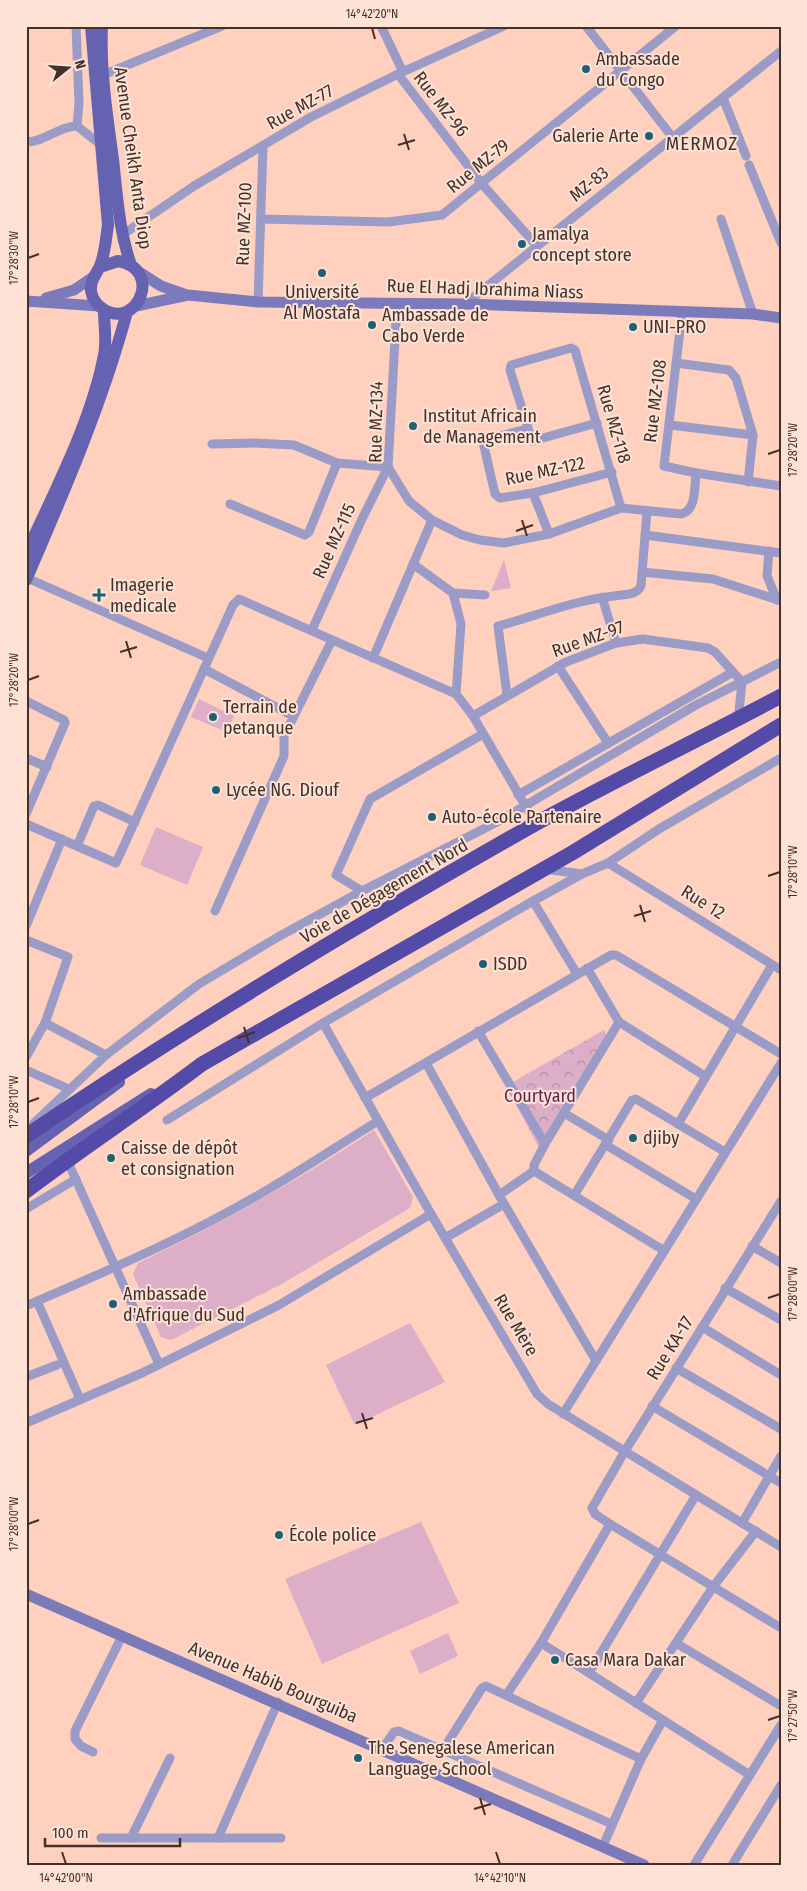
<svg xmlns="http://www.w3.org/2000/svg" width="807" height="1891" font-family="'Fira Sans Condensed',sans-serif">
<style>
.forest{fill:url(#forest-crowns)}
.pitch{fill:#dcaec8}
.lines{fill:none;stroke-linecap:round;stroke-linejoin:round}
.street{stroke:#9a9bc7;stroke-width:9}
.secondary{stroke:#7b7abb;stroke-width:11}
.primary{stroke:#6562b1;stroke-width:12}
.highway{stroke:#544ba8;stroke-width:15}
.ticks{fill:none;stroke:#433129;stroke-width:2}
.poi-dot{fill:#206075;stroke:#ffe2d6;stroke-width:2}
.labels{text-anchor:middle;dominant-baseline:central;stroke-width:4;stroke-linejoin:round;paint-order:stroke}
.poi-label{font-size:18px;fill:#433129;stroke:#ffe2d6;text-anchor:start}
.street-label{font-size:18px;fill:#433129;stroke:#ffe2d6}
.park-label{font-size:18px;fill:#651f4d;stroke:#ffe2d6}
.neighbourhood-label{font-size:19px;letter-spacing:1px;fill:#433129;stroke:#ffe2d6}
.neatline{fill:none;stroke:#433129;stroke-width:2}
.ticks-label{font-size:12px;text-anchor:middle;fill:#433129}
</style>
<defs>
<pattern id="forest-crowns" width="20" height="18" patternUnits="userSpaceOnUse" patternTransform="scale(1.25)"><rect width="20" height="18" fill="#dcaec8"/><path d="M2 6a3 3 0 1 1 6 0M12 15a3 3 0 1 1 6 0" fill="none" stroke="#b48ea2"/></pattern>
</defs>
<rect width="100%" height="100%" fill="#ffd0bd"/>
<!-- forest -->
<path class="forest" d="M 604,1030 L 607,1037 L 539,1148 L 506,1086 Z"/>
<!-- pitch -->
<g class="pitch">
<path d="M 504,560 L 511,588 L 491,591 Z"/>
<path d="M 199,699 L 234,716 L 227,732 L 191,717 Z"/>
<path d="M 156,827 L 203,847 L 187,885 L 140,865 Z"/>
<path d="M 374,1130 L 413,1197 L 410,1208 L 280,1285 L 171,1340 L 161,1337 L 133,1274 L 138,1263 C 222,1222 296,1182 374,1130 Z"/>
<path d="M 410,1323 L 445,1382 L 355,1425 L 326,1365 Z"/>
<path d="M 421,1522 L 459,1603 L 322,1664 L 285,1579 Z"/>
<path d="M 448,1633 L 458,1656 L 420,1674 L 410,1651 Z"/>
</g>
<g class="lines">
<!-- street -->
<g class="street">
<path d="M 76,26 L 79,103 L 77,126 L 101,145"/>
<path d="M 381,26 L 403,72"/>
<path d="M 586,26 L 673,138"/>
<path d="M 398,74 L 482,184 L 537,246"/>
<path d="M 103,75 L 222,26"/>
<path d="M 723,98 L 746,156"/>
<path d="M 26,142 C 45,142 59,126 77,126"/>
<path d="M 749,165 L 781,243"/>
<path d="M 261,219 L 388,222 L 442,215 L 676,26"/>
<path d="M 721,219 L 753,314"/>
<path d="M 122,235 L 194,186 L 311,117 L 398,74 L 504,26"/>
<path d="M 258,302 L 263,146"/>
<path d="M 397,303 L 388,467 L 409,501 L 432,520 L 462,535 L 480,540 L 504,543 L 549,534 L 621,508 L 681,514 C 697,510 694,488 696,473"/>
<path d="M 465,304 L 781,51"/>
<path d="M 682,313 L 664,466 L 696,473 L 781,486"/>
<path d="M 676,363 L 729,370 L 736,378 L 753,435 L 748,482"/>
<path d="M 597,423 L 532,441 L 510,370 L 511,365 L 571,348 L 575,350 L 621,508"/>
<path d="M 670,425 L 753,435"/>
<path d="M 527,429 L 485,440 L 483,442 L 495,494 L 500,498 L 533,493 L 612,472"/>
<path d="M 212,444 L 255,443 L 294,445 L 337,463 L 388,467 L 362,519 L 312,630"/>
<path d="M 533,493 L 549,534"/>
<path d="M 230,504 L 305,535 L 309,532 L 337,463"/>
<path d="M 645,535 L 781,553"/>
<path d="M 769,551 L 767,576 L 777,600"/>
<path d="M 413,564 L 453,593 L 485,595"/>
<path d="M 642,572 L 713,579 L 781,601"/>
<path d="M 27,578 L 208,658"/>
<path d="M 453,593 L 461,624 L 456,694"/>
<path d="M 602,597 L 616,643"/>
<path d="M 373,658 L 432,520"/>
<path d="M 558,666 L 608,743"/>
<path d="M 204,669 L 293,716"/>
<path d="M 507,695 L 498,626 C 536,616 575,600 614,596 C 624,594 636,596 641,586 L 647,511"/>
<path d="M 26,701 L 64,720 L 65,723 L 26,814"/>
<path d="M 473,716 L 566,662 L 616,643 L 643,639 L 708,648 L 715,652 L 742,682 L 739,711"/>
<path d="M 26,758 L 47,767"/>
<path d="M 518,795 L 733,672"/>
<path d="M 26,824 L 116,863 L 233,605 L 239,599 L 456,694 L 473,716 L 536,824"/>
<path d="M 77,846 L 94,806 L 98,805 L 135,822"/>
<path d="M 608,863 L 781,970"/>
<path d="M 544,869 L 582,874"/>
<path d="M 362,891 L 336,875 L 370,799 L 483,734"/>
<path d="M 533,901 L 577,974"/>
<path d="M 215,911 L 284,756 L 284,736 L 332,640"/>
<path d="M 26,926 L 62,839"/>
<path d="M 26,940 L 68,957 L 45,1023 L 26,1057"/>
<path d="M 587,968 L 619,1022 L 705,1076"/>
<path d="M 45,1023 L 106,1055"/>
<path d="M 323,1023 L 431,1214 L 537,1394 L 548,1404 L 781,1547"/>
<path d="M 478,1031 L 545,1144"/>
<path d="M 426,1063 L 499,1195 L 596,1361"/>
<path d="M 26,1070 L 69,1089"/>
<path d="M 365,1098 L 611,955 L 616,955 L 781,1054"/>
<path d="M 564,1113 L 609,1140"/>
<path d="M 167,1120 L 323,1023 L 533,901 L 582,874 L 608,863 L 659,829 L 781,758"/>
<path d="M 33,1124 L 106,1055 L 199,984 L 278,937 L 362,891 L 499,821 L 696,705 L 781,662"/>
<path d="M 678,1124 L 772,965"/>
<path d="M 606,1145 L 696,1199"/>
<path d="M 67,1160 L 159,1364"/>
<path d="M 534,1171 L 534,1165 L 545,1144 L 619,1022"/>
<path d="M 575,1194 L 632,1100 L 636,1099 L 725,1152"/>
<path d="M 499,1195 L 534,1171 L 663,1250"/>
<path d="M 781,1201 L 625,1451 L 592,1508 L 595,1514 L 610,1524 L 781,1628"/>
<path d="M 26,1209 L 76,1179"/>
<path d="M 445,1238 L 504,1204"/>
<path d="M 752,1246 L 781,1263"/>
<path d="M 725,1288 L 781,1320"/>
<path d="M 37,1301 L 80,1399"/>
<path d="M 26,1306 C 109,1270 194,1234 272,1187 C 308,1166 342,1143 378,1121"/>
<path d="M 702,1327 L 781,1375"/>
<path d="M 676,1368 L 781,1429"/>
<path d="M 26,1377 L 57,1365"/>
<path d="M 652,1406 L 781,1483"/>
<path d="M 563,1414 L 781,1063"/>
<path d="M 26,1423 L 142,1373 L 279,1305 L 431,1214"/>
<path d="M 742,1523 L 781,1456"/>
<path d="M 541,1643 L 589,1673"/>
<path d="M 676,1643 L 781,1706"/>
<path d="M 507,1694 L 541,1643 L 610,1524"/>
<path d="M 636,1703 L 713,1587 L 756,1531"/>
<path d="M 663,1720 L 750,1775"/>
<path d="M 382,1749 L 394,1732 L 399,1731 L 612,1824"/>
<path d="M 443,1750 L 482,1688 L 486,1686 L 641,1759"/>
<path d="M 93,1752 L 81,1746 L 75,1739 L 75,1731 L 122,1636"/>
<path d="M 101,1838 L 281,1838"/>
<path d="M 131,1838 L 170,1758"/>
<path d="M 218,1838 L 278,1702"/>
<path d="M 603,1846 L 641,1759 L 663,1720 L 589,1673 L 696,1495"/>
<path d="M 694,1865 L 781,1725"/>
<path d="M 732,1865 L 781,1785"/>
</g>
<!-- secondary -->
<g class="secondary">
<path d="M 139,272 L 161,286 L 184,294"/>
<path d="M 46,298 L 74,290 L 93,277"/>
<path d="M 26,301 L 99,306"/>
<path d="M 136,306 L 188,295 L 258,302 L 465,304 L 753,314 L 781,318"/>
<path d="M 26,1594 L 644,1865"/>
</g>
<!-- primary -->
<g class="primary">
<path d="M 91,26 L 108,225 C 106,238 105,254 100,266 C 96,275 90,280 91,291 C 92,298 97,305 103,309 C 137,331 164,269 118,261 L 100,267"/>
<path d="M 102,26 C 100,71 107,115 113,159 C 117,195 119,231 131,265"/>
<path d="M 26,554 C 54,492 91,423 104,355 C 107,341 104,325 104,310"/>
<path d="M 26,580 C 64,492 102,404 127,312"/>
<path d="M 26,1151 L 119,1082"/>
<path d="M 26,1173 L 151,1094"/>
</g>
<!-- highway -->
<g class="highway">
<path d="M 26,1136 C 191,1024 362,922 535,824 C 616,779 699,740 781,696"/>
<path d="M 26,1191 C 84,1147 144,1108 202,1064 L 572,853 L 781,725"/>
</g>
</g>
<!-- ticks -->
<path class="ticks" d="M 372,28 L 375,39M 404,134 L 409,150M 398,145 L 415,140M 28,258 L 39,254M 768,454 L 780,450M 522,520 L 527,536M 516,531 L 533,525M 126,641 L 131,658M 120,652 L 137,647M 28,680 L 39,676M 768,876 L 780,872M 640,905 L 645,922M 634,916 L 651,911M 244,1027 L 249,1043M 238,1038 L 255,1032M 28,1102 L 39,1098M 768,1298 L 780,1294M 362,1413 L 367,1429M 356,1423 L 373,1418M 28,1524 L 39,1520M 768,1720 L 780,1716M 480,1798 L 485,1815M 474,1809 L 491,1804M 62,1852 L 66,1864M 496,1852 L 500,1864"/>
<!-- markers -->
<g class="poi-dot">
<circle cx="586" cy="69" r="5"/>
<circle cx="649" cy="136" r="5"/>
<circle cx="522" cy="244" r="5"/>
<circle cx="322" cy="273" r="5"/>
<circle cx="372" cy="325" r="5"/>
<circle cx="633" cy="327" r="5"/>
<circle cx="413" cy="426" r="5"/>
<path d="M96.5 587.5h5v5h5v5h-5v5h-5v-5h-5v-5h5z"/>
<circle cx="213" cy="717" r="5"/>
<circle cx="216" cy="790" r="5"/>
<circle cx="432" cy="817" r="5"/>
<circle cx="483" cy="964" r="5"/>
<circle cx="633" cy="1138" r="5"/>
<circle cx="111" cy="1158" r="5"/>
<circle cx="113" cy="1304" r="5"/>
<circle cx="279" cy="1535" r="5"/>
<circle cx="555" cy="1660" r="5"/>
<circle cx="358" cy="1758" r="5"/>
</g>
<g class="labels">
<!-- poi labels -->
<g class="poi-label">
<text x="596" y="59">Ambassade<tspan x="596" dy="21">du Congo</tspan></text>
<text x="639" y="136" text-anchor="end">Galerie Arte</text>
<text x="532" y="234">Jamalya<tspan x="532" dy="21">concept store</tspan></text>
<text x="322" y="292" text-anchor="middle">Université<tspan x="322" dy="21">Al Mostafa</tspan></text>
<text x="382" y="315">Ambassade de<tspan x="382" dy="21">Cabo Verde</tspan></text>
<text x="643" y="327">UNI-PRO</text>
<text x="423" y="416">Institut Africain<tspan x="423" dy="21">de Management</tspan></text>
<text x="110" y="585">Imagerie<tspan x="110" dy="21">medicale</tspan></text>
<text x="223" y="707">Terrain de<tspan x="223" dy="21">petanque</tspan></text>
<text x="226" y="790">Lycée NG. Diouf</text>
<text x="442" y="817">Auto-école Partenaire</text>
<text x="493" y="964">ISDD</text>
<text x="643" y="1138">djiby</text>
<text x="121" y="1148">Caisse de dépôt<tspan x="121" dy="21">et consignation</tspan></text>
<text x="123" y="1294">Ambassade<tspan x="123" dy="21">d'Afrique du Sud</tspan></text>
<text x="289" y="1535">École police</text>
<text x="565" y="1660">Casa Mara Dakar</text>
<text x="368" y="1748">The Senegalese American<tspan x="368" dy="21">Language School</tspan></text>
</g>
<!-- street labels -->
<g class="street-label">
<text transform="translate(441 104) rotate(52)">Rue MZ-96</text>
<text transform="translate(300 107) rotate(-29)">Rue MZ-77</text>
<text transform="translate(133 158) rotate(82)">Avenue Cheikh Anta Diop</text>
<text transform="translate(478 166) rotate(-39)">Rue MZ-79</text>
<text transform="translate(589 184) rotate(-39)">MZ-83</text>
<text transform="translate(244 224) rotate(-88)">Rue MZ-100</text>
<text transform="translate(485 289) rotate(2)">Rue El Hadj Ibrahima Niass</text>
<text transform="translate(655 401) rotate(-83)">Rue MZ-108</text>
<text transform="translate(376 422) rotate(-89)">Rue MZ-134</text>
<text transform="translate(614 424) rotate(74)">Rue MZ-118</text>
<text transform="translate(545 471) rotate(-12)">Rue MZ-122</text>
<text transform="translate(334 541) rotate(-66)">Rue MZ-115</text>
<text transform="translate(588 639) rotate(-20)">Rue MZ-97</text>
<text transform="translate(384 891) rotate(-30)">Voie de Dégagement Nord</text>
<text transform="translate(703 902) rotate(32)">Rue 12</text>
<text transform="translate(516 1325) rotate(59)">Rue Mère</text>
<text transform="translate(670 1348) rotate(-58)">Rue KA-17</text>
<text transform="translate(273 1682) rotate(23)">Avenue Habib Bourguiba</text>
</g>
<!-- park labels -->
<g class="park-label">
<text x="540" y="1096">Courtyard</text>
</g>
<!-- neighbourhood labels -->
<g class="neighbourhood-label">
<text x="702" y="143">MERMOZ</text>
</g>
</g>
<!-- border -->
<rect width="807" height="1891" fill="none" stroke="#ffe2d6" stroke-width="55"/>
<!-- north arrow -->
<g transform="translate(68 68) rotate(73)" stroke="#ffe2d6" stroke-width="4" paint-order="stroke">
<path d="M0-4L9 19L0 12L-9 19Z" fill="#433129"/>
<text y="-8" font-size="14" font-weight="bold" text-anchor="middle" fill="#433129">N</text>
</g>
<!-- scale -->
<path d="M45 1838v8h135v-8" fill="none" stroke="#433129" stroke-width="2.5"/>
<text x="52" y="1838" font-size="15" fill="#433129" stroke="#ffe2d6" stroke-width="4" paint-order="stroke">100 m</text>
<rect x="28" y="28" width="752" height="1836" class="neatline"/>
<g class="ticks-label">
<text x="372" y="18">14°42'20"N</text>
<text transform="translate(14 258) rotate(-90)" y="4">17°28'30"W</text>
<text transform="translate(793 450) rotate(-90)" y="4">17°28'20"W</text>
<text transform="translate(14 680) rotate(-90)" y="4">17°28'20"W</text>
<text transform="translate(793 872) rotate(-90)" y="4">17°28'10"W</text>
<text transform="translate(14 1102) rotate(-90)" y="4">17°28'10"W</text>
<text transform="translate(793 1294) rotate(-90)" y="4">17°28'00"W</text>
<text transform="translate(14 1524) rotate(-90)" y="4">17°28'00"W</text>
<text transform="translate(793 1716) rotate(-90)" y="4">17°27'50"W</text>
<text x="66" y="1882">14°42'00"N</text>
<text x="500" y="1882">14°42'10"N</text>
</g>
</svg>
